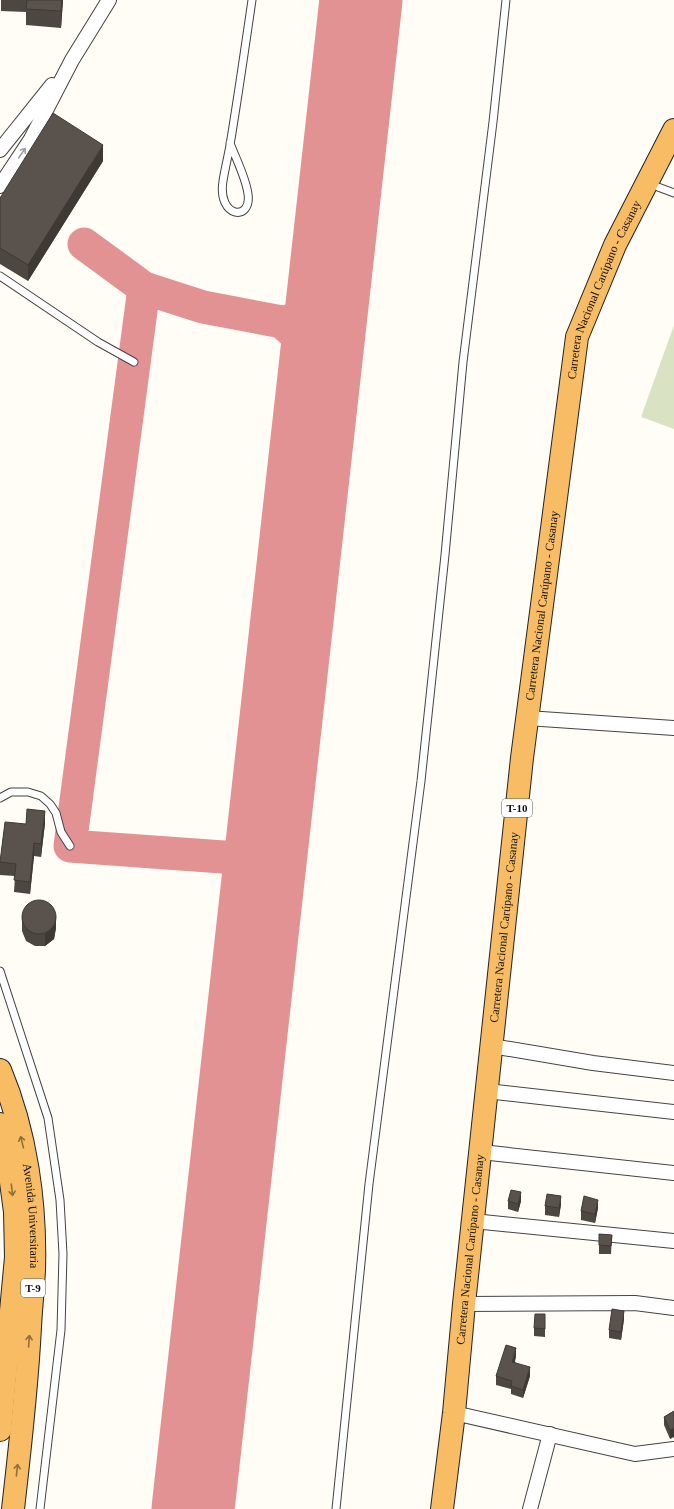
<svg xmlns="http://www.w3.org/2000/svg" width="674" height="1509" font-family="'Times New Roman',serif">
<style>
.cemetery{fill:#d9e3c4}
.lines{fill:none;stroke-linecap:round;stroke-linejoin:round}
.taxiway{stroke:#e29292;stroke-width:33}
.runway{stroke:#e29292;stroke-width:83}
.service-casing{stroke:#444;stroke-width:9}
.minor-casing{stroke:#444;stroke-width:16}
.trunk-casing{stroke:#222;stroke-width:24}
.service{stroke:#fff;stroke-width:7}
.minor{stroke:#fff;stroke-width:14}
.trunk{stroke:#f7bc64;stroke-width:22}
.wall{fill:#4d4742}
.shaded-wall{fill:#3f3936}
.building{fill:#5a524d;stroke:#3f3936}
.oneway{stroke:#a0a0a0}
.oneway2{stroke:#906f3f}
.labels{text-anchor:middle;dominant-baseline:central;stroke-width:4;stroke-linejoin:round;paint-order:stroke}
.shield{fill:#fff;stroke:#585858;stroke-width:1}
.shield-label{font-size:11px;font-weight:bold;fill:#111}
.street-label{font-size:12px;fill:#111;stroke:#fff}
</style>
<rect width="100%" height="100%" fill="#fffdf5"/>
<!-- cemetery -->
<path class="cemetery" d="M 674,325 L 674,429 L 641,417 Z"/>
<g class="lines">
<!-- taxiway -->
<g class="taxiway">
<path d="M 84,244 L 144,288 L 203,307 L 282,322"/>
<path d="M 144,288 L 70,846 L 265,860"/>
<path d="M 320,366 L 310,348 L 282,322 C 307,319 312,312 328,294"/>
</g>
<!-- runway -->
<path class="runway" d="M 193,1509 L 361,0"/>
<defs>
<g id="service">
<path d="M 230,143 C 236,159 246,178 248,194 C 252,222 217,218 223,181 C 225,168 228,157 230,145 C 238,97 245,48 252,0"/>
<path d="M 650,184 L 674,193"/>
<path d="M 0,276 L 98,342 L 134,362"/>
<path d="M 0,798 L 11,792 L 28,792 L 41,796 L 50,804 L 56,813 L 61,832 L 70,846"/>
<path d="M 0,971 L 48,1118 L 60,1200 L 63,1254 L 61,1330 L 40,1509"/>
<path d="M 336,1509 L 369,1184 L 421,781 L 445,555 L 463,362 L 493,122 L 506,0"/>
</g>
<g id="minor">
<path d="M 0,150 L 52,85"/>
<path d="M 0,186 L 31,139 L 72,60 L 109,0"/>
<path d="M 527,718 L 674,728"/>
<path d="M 492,1046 L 593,1063 L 674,1073"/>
<path d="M 487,1091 L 674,1112"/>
<path d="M 481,1152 L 674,1173"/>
<path d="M 473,1221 L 674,1241"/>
<path d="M 464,1304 L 635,1303 L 674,1308"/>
<path d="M 454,1413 L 635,1454 L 674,1449"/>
<path d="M 530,1509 L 550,1434"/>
</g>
<g id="trunk">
<path id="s1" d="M 0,1070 C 26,1132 36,1203 34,1270 C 33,1289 31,1308 30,1327 C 27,1388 20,1448 13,1509"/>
<path d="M 0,1124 L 7,1152 L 15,1212 L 16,1257 L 0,1430"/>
<path id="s2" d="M 442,1509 L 454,1413 L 464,1304 L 522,758 L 577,337 L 615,245 L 674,130"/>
</g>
</defs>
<!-- service casing -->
<use href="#service" class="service-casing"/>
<!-- minor casing -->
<use href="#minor" class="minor-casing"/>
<!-- trunk casing -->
<use href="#trunk" class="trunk-casing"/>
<!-- service -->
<use href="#service" class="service"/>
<!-- minor -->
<use href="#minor" class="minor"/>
<!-- trunk -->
<use href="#trunk" class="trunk"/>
</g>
<!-- wall -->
<g class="wall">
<path d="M 1,0 L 63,0 L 61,28 L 26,25 L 26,12 L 1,11 Z"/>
<path d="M 103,161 L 28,281 L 0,264 L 0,198 Z"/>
<path d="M 45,823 L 41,857 L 34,856 L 30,894 L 14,892 L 15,876 L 0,875 L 0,862 L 26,824 Z"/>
<path d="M 22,918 L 56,928 L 54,939 L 45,946 L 35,946 L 26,941 L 22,931 Z"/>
<path d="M 508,1201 L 521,1201 L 518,1212 L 508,1209 Z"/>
<path d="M 561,1204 L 559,1217 L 545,1215 L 545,1206 Z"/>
<path d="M 598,1208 L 595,1223 L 581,1220 L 581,1211 Z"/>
<path d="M 599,1234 L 612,1235 L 611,1254 L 599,1254 Z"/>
<path d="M 624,1319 L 621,1340 L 609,1338 L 609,1330 Z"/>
<path d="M 545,1323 L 545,1337 L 534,1336 L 534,1328 Z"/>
<path d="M 516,1356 L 515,1362 L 530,1376 L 523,1398 L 511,1394 L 511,1389 L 496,1385 L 496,1376 Z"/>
<path d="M 674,1411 L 670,1439 L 664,1425 L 664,1417 Z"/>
</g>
<!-- shaded-wall -->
<g class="shaded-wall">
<path d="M 62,0 L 63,0 L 61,28 L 61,11 Z"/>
<path d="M 103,145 L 103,161 L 28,281 L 28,265 Z"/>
<path d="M 45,811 L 45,823 L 41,857 L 41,844 Z"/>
<path d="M 34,843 L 34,856 L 30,894 L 30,882 Z"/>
<path d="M 56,916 L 56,928 L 54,939 L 45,946 L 45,933 Z"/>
<path d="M 521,1192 L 521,1201 L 518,1212 L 518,1204 Z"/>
<path d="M 561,1196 L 561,1204 L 559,1217 L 559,1208 Z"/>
<path d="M 598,1200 L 598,1208 L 595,1223 L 595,1214 Z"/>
<path d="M 624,1311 L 624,1319 L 621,1340 L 621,1332 Z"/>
<path d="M 516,1348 L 516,1356 L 512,1370 L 512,1362 Z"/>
<path d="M 530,1367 L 530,1376 L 523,1398 L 523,1390 Z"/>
<path d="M 674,1428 L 674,1437 L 670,1439 L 670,1430 Z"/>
</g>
<!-- building -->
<g class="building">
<path d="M 27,0 L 62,0 L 61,11 L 26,9 Z"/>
<path d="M 53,113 L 103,145 L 28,265 L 0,248 L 0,198 Z"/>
<path d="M 27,809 L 45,811 L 41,844 L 34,843 L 30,882 L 14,880 L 16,864 L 0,862 L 5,822 L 26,824 Z"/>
<circle cx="39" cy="917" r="17"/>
<path d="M 511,1190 L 521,1192 L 518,1204 L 508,1201 Z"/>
<path d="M 547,1194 L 561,1196 L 559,1208 L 545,1206 Z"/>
<path d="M 584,1196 L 598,1200 L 595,1214 L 581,1211 Z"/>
<path d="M 599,1234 L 612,1235 L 611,1246 L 599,1245 Z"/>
<path d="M 612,1309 L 624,1311 L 621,1332 L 609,1330 Z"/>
<path d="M 535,1314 L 545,1314 L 545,1329 L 534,1328 Z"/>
<path d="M 506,1345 L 516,1348 L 512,1362 L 530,1367 L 523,1390 L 511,1386 L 512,1381 L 496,1376 Z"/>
<path d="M 674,1411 L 674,1428 L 670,1430 L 664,1417 Z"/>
</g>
<!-- one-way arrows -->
<defs><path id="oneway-shaft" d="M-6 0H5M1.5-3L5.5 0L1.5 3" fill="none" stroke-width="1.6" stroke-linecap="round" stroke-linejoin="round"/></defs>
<use class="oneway" href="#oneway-shaft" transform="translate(22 153) rotate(-56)"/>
<g class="oneway2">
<use href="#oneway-shaft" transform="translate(22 1142) rotate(-104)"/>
<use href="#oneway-shaft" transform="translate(12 1190) rotate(83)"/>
<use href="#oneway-shaft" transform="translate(29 1341) rotate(-86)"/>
<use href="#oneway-shaft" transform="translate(17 1470) rotate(-84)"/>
</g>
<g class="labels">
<!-- shield labels -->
<g class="shield">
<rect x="502" y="799" width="30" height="18" rx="3"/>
<rect x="21" y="1279" width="24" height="18" rx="3"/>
</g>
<g class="shield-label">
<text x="517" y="808">T-10</text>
<text x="33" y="1288">T-9</text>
</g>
<!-- street labels -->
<g class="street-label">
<text stroke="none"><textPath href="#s2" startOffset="1233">Carretera Nacional Carúpano - Casanay</textPath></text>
<text stroke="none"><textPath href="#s2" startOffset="909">Carretera Nacional Carúpano - Casanay</textPath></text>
<text stroke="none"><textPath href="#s2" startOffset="585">Carretera Nacional Carúpano - Casanay</textPath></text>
<text stroke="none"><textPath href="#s1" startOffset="150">Avenida Universitaria</textPath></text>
<text stroke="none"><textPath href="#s2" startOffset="261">Carretera Nacional Carúpano - Casanay</textPath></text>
</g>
</g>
</svg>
